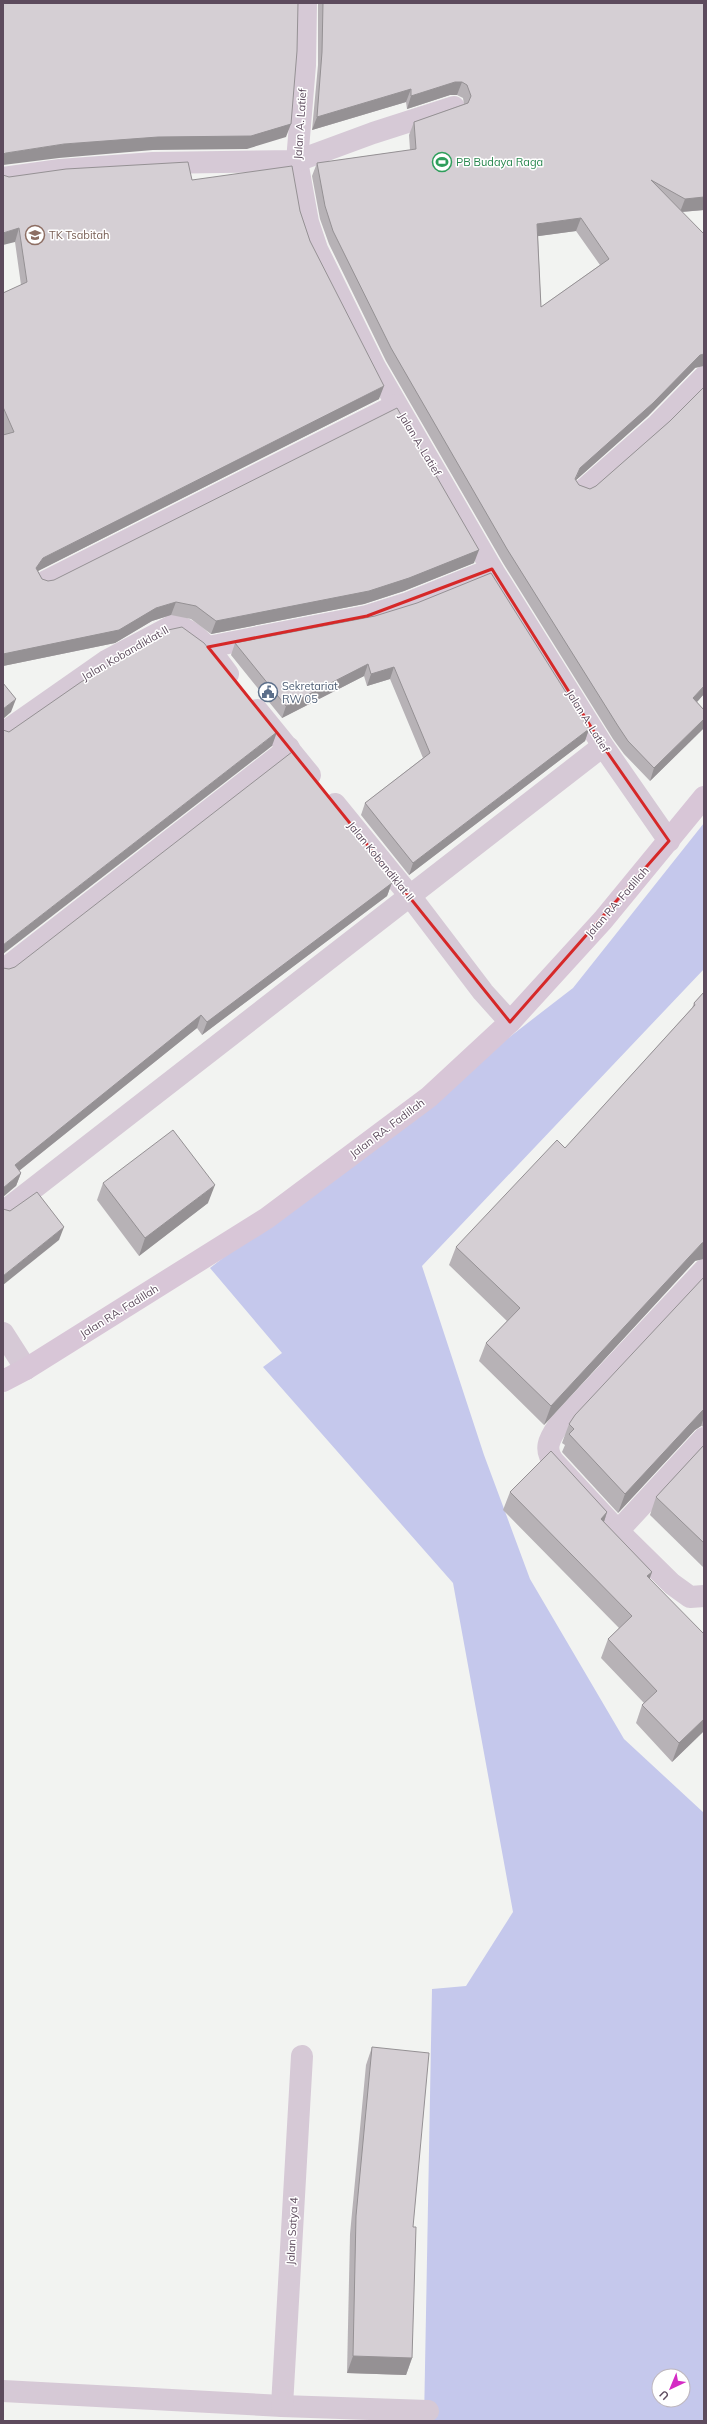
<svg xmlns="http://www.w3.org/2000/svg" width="707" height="2424" font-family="Mulish,sans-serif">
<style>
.green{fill:#c5c8ec;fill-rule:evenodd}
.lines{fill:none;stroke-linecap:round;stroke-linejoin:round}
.minor{stroke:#d6c9d6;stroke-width:22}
.secondary{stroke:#d8c6d7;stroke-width:22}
.wall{fill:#b7b2b6;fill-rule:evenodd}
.shaded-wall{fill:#959194}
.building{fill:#d5cfd4;stroke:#959194;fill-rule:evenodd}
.marked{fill:none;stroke:#d62828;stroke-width:3;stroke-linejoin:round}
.labels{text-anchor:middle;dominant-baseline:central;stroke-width:3;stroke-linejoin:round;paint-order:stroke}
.street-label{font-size:11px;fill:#5d4b5d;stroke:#fff}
.leisure-label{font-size:11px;fill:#27864d;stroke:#fff;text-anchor:start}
.education-label{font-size:11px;fill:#785e54;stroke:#fff;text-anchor:start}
.service-label{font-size:11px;fill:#4e5e75;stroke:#fff;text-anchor:start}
</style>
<rect width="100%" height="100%" fill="#f2f3f1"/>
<!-- green -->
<path class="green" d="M 704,823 L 704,969 L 422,1266 L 484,1455 L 530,1579 L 624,1739 L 704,1813 L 704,2421 L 424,2421 L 432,1989 L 466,1986 L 513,1912 L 453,1583 L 263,1367 L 282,1353 L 210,1268 L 573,988 ZM 659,2376 L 683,2376 L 683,2400 L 659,2400 Z"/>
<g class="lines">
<!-- minor -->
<g class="minor">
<path d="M 306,3 L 305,65 L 297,161 L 308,222 L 317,249 L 375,367 L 492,569 L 603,746 L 669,841"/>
<path d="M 3,178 L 60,170 L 153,163 L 297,161 L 373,133 L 454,107"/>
<path d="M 583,490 L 657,425 L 704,377"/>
<path d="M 44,582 L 396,405"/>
<path d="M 208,647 L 367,616 L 408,603 L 492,569"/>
<path d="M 257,710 L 310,775"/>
<path d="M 3,733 L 106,661 L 172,626 C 194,625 216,658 228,674"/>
<path d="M 335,804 L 410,896 L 483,992 L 510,1022"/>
<path d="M 3,970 L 289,748"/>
<path d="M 3,1212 L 599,749"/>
<path d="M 704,1270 L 558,1426 C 549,1439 543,1450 555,1463 L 618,1531 L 672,1584 L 690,1597 L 704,1596"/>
<path d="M 3,1333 L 26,1369"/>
<path d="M 618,1531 L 704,1438"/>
<path d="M 3,2391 L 282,2406 L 428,2411"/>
<path d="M 282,2406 L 302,2056"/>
</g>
<!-- secondary -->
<path class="secondary" d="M 3,1381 L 26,1369 L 267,1218 L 429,1097 L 510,1022 L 603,920 L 704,797"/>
</g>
<!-- wall -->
<g class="wall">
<path d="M 318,3 L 704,3 L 704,210 L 682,212 L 695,368 L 648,416 L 576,480 L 579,485 L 590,489 L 596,486 L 670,421 L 704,387 L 704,694 L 697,702 L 704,710 L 704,728 L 650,781 L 624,754 L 613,739 L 503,563 L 386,361 L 329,244 L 320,219 L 312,176 L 317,163 L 410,150 L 409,135 L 414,122 L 464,104 L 463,98 L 457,95 L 450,95 L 407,109 L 406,102 L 312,130 L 318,65 ZM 576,231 L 600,265 L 541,307 L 538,236 Z"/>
<path d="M 9,177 L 192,180 L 300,211 L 310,241 L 379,399 L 38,571 L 42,579 L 48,581 L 474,563 L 404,591 L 364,604 L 211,634 L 191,619 L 171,615 L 152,621 L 115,643 L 3,666 L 4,435 L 3,431 L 3,293 L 21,285 L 15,242 Z"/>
<path d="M 375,616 L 589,729 L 585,741 L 409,875 L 361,815 L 365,803 L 423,758 L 390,679 L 367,686 L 364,676 L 282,718 L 231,655 L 235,643 Z"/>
<path d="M 394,877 L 387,896 L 202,1035 L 197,1028 L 19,1171 L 21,1173 L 16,1186 L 9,969 Z"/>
<path d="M 704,992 L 695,1261 L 544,1425 L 479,1361 L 486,1343 L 507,1321 L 449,1265 L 456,1247 L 565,1148 L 692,1008 L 694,1003 Z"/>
<path d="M 103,1183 L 208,1203 L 139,1256 L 97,1200 Z"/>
<path d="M 704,1277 L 704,1427 L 701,1426 L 695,1430 L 618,1513 L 562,1452 L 565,1445 L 562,1443 L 569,1424 Z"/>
<path d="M 704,1445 L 704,1568 L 650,1515 L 656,1497 Z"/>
<path d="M 510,1492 L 607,1512 L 604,1522 L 652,1572 L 650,1578 L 704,1731 L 672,1762 L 636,1723 L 642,1705 L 644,1703 L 601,1658 L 608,1639 L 619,1628 L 503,1510 Z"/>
<path d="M 372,2047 L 413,2227 L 412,2358 L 406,2375 L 347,2373 L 350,2234 L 366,2065 Z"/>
</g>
<!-- shaded-wall -->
<g class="shaded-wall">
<path d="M 455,82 L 462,82 L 457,95 L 450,95 L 407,109 L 411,96 Z"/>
<path d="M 411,89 L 406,102 L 312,130 L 317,117 Z"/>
<path d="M 291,124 L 286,137 L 247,149 L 153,150 L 59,158 L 3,165 L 3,154 L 6,153 L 64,144 Z"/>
<path d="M 704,197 L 704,210 L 680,212 L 685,199 Z"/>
<path d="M 581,218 L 576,231 L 532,237 L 537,224 Z"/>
<path d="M 19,228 L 15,242 L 3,245 L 3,233 Z"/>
<path d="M 704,354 L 704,366 L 695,368 L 648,416 L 575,481 L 580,468 L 700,355 Z"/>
<path d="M 384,386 L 379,399 L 38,571 L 32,581 L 36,568 L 43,558 Z"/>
<path d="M 479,550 L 474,563 L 404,591 L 364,604 L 211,634 L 216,621 Z"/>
<path d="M 176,602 L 171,615 L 152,621 L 115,643 L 3,666 L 3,654 Z"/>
<path d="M 368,664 L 364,676 L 282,718 L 286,706 Z"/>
<path d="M 394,667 L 390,679 L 367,686 L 371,674 Z"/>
<path d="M 704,686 L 704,694 L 688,712 L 693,698 Z"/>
<path d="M 16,699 L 11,712 L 3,719 L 3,709 Z"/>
<path d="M 704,719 L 704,728 L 650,781 L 654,768 Z"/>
<path d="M 589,729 L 585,741 L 409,875 L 413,863 Z"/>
<path d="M 277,732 L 272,746 L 3,954 L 3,945 Z"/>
<path d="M 394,877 L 387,896 L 202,1035 L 207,1022 Z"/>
<path d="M 201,1015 L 197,1028 L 10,1178 L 15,1165 Z"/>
<path d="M 21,1173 L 16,1186 L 3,1197 L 3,1188 Z"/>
<path d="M 215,1185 L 208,1203 L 139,1256 L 145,1238 Z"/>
<path d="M 64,1227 L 59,1240 L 3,1285 L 3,1276 Z"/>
<path d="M 704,1242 L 704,1259 L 695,1261 L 544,1425 L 551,1406 L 702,1243 Z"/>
<path d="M 704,1409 L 704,1417 L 701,1426 L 695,1430 L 618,1513 L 625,1494 L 702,1411 Z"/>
<path d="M 607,1512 L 601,1531 L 601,1519 Z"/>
<path d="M 652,1572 L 645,1590 L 647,1576 Z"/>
<path d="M 704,1719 L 704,1731 L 672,1762 L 679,1743 Z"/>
<path d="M 353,2356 L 412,2358 L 406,2375 L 347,2373 Z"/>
</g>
<!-- building -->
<g class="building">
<path d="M 3,3 L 298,3 L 297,51 L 291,124 L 251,136 L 158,137 L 64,144 L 6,153 L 3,154 Z"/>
<path d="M 323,3 L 704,3 L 704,197 L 685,199 L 651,180 L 704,234 L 704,354 L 700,355 L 653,403 L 580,468 L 575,479 L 579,485 L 590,489 L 596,486 L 670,421 L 704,387 L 704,686 L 693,698 L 704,710 L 704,719 L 654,768 L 628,741 L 618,726 L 507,549 L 391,348 L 333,231 L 325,206 L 317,163 L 416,149 L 414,122 L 468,103 L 471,96 L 467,85 L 462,82 L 455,82 L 411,96 L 411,89 L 317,117 L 322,52 ZM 581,218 L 609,259 L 541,307 L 537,224 Z"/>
<path d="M 188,162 L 192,180 L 292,166 L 300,211 L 310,241 L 384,386 L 43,558 L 36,568 L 42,579 L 48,581 L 54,580 L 397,408 L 479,550 L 409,578 L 369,591 L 216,621 L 196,606 L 176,602 L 156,608 L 119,630 L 3,654 L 3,435 L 14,432 L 3,407 L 3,293 L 27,282 L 19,228 L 3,233 L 3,175 L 9,177 L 66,169 Z"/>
<path d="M 491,573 L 589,729 L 413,863 L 365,803 L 430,753 L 394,667 L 371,674 L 368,664 L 286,706 L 235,643 L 375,616 L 417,603 Z"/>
<path d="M 182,627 L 204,643 L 277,732 L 3,945 L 3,730 L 9,732 L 81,682 L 168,630 Z"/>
<path d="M 3,683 L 16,699 L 3,709 Z"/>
<path d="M 292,752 L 394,877 L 390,880 L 392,883 L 207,1022 L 201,1015 L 15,1165 L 21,1173 L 3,1188 L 3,968 L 9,969 L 15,967 Z"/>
<path d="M 704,992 L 704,1242 L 702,1243 L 551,1406 L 486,1343 L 520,1308 L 456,1247 L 557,1140 L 565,1148 L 695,1005 L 694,1003 Z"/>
<path d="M 173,1130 L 215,1185 L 145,1238 L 103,1183 Z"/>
<path d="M 37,1192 L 64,1227 L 3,1276 L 3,1209 L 10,1211 Z"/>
<path d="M 704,1277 L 704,1409 L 702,1411 L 625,1494 L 569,1434 L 574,1429 L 569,1424 L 575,1415 Z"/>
<path d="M 704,1445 L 704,1543 L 656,1497 Z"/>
<path d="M 551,1451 L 607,1512 L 601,1519 L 652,1572 L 647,1576 L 704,1634 L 704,1719 L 679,1743 L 642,1705 L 657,1691 L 608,1639 L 632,1616 L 510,1492 Z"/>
<path d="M 372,2047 L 429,2053 L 413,2227 L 416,2227 L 412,2358 L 353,2356 L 356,2216 Z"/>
</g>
<!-- marked area -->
<path class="marked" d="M 492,569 L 603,746 L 669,841 L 510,1022 L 208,647 L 367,616 Z"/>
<!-- icons -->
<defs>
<symbol id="stadium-ring" viewBox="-11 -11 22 22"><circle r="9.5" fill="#fff" stroke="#2e9e5b" stroke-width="1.5"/><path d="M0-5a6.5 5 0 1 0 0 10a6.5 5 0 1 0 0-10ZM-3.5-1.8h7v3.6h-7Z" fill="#2e9e5b"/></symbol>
<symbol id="school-ring" viewBox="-11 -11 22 22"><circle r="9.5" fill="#fff" stroke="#8d6e63" stroke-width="1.5"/><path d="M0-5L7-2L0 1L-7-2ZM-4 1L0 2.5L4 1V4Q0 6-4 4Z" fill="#8d6e63"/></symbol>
<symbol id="civic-ring" viewBox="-11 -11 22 22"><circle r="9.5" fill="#fff" stroke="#5c6f8a" stroke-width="1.5"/><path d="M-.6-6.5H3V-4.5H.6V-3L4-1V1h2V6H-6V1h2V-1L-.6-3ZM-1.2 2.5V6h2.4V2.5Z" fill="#5c6f8a"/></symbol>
</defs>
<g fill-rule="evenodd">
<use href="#stadium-ring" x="431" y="151" width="22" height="22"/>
<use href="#school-ring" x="24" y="224" width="22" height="22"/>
<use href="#civic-ring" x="257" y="681" width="22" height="22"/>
</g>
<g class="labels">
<!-- street labels -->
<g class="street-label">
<text transform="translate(300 124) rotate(-86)">Jalan A. Latief</text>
<text transform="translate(420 444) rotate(59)">Jalan A. Latief</text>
<text transform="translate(125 653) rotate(-30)">Jalan Kobandiklat II</text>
<text transform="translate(588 721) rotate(58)">Jalan A. Latief</text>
<text transform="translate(381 861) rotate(51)">Jalan Kobandiklat II</text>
<text transform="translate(617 902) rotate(-49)">Jalan RA. Fadillah</text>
<text transform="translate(387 1128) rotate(-37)">Jalan RA. Fadillah</text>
<text transform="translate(119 1311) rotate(-32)">Jalan RA. Fadillah</text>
<text transform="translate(292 2231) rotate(-87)">Jalan Satya 4</text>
</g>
<!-- leisure labels -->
<g class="leisure-label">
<text x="456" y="162">PB Budaya Raga</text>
</g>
<!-- education labels -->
<g class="education-label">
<text x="49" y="235">TK Tsabitah</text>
</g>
<!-- service labels -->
<g class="service-label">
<text x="282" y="686">Sekretariat<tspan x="282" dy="13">RW 05</tspan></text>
</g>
</g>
<!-- border -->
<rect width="707" height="2424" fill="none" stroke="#5d4b5d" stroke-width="8"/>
<!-- north arrow -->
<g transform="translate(671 2388) rotate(224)"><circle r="19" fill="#ffffff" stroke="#beb7be"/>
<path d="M0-3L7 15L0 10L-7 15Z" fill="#d42ac4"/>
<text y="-6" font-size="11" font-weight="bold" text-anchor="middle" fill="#5d4b5d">U</text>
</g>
</svg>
